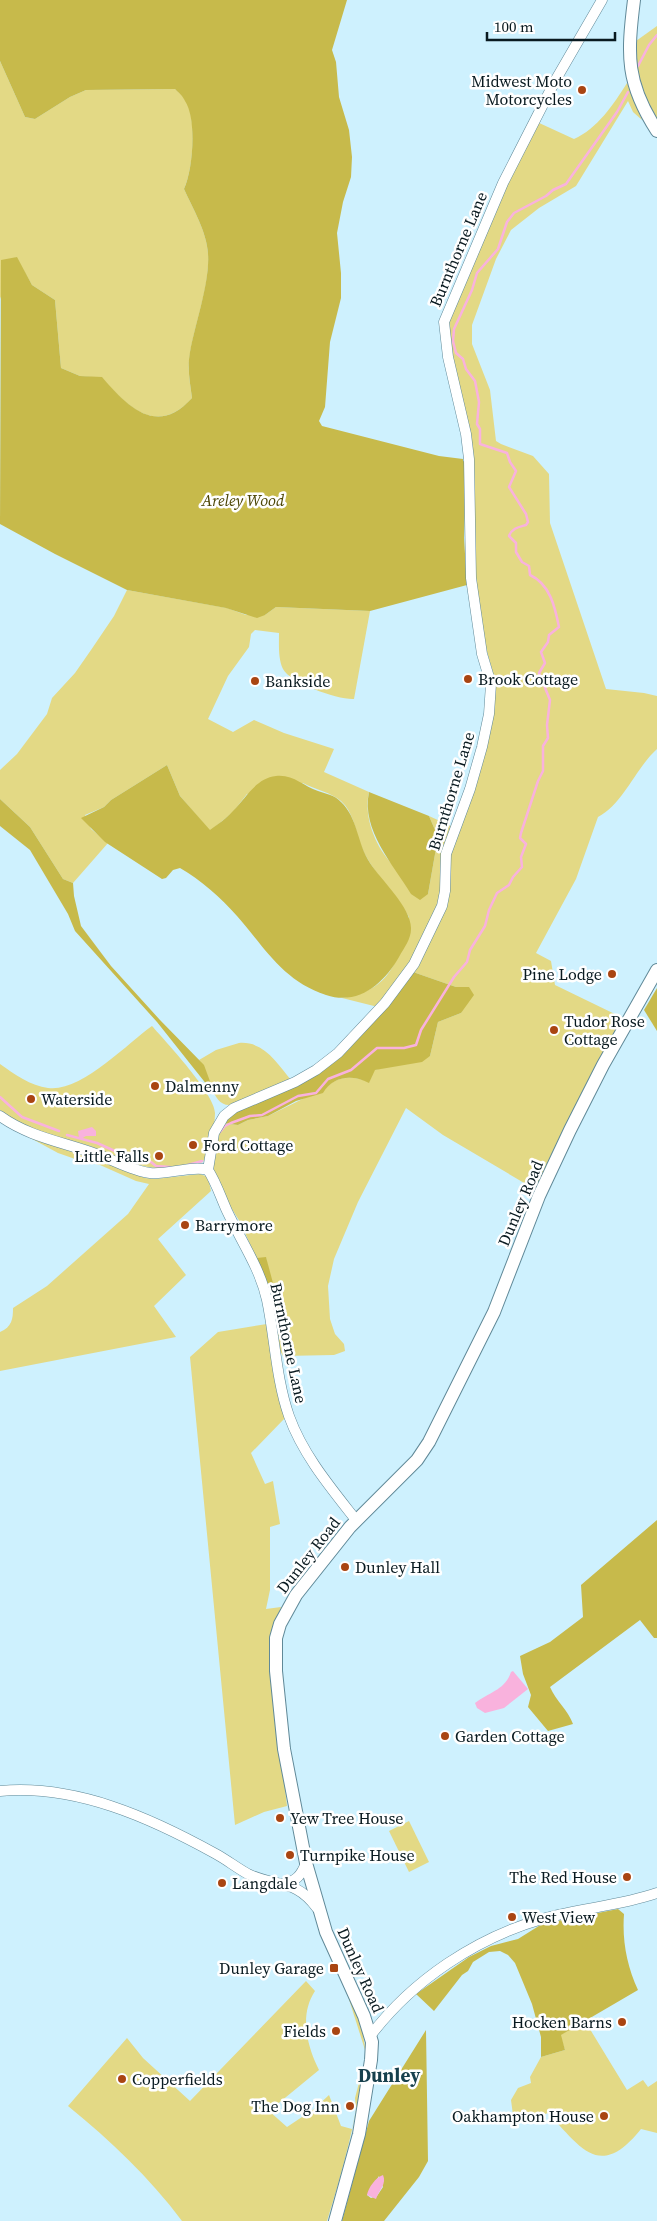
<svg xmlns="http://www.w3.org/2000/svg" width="657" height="2221" font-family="'Source Serif 4',serif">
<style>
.green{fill:#e3d985}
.forest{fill:#c7ba4b;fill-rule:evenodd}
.water{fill:#f9b2dd}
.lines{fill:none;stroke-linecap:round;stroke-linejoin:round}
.stream{stroke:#f9b2dd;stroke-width:2.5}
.minor-casing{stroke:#608998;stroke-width:11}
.major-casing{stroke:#608998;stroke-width:14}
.minor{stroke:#fff;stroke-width:10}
.major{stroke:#fff;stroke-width:12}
.poi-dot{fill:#a94512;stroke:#fff;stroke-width:2}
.labels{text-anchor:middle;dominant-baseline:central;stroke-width:5;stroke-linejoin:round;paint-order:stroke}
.poi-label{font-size:16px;fill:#091a20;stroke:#fff;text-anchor:start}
.street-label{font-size:16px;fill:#091a20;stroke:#fff}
.park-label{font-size:16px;font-style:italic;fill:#4c4505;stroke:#fff}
.quarter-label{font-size:19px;font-weight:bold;fill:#17404d;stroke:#fff}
</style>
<rect width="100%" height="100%" fill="#cef1fe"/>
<!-- green -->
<g class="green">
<path d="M 657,26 L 657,120 L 648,106 L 637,77 L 636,41 Z"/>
<path d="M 0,61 L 25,117 L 35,119 L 70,97 L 86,90 L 175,89 C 179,92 183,96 186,101 C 197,119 193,170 184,189 C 193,209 207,232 208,254 C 210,284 195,323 190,353 C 187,368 190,383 192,398 C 157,437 128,407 102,378 L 80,376 L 61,368 L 55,300 L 32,285 L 16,257 L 0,299 Z"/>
<path d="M 627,83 L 642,120 L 633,112 L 628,101 L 576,186 L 539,208 L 511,230 L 496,259 L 472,325 L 472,344 L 490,390 L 496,441 L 501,444 L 533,456 L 549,474 L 550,523 L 606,689 L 644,693 L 657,696 L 657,749 C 635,769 624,803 598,817 L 576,879 L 536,953 L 551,961 L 555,985 L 623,1018 L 536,1190 L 443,1135 L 406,1108 L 358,1202 L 334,1259 L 328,1286 L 330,1319 L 335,1334 L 344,1344 L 345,1351 L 334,1355 L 283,1356 L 279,1349 L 278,1326 L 272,1296 L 274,1295 L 266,1258 L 257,1258 C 250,1246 246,1234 240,1222 C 230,1205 212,1181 213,1161 C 213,1149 218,1134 222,1123 L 238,1125 L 248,1120 L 268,1116 L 327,1087 C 337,1075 356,1076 369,1082 L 374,1070 L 430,1056 L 438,1022 L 461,1013 L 469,988 L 456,987 L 413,972 L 420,963 L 445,907 L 451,852 L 494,703 L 496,684 L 486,648 L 473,560 L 472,515 L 450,346 L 449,316 L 467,280 L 509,179 L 537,122 L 574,139 C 597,129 614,104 627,83 Z"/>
<path d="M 127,590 L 227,608 L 246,615 L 265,615 L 276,607 L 370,611 L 354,699 C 338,700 290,683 283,669 C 278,659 279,644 279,633 L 255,630 L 251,634 L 249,647 L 228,676 L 208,719 L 233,732 L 254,720 L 284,733 L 334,749 L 324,772 L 369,792 C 363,817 376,849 395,867 C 405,876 417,885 428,894 L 438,837 L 429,816 L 453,827 L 438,906 L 414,957 L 378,1007 L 342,998 C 392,990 398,961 409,917 C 394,892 370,870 360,843 C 355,828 353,812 341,801 C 332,793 314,789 303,783 L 247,794 L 233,812 L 210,831 L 180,796 L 167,765 L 111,800 L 104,807 L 85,815 L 91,829 L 108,843 L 73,883 L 63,879 L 30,827 L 0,799 L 0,770 L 17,754 L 47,714 L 52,698 L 75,673 L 91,650 L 114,616 Z"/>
<path d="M 152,1026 C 166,1042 215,1094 215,1113 C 215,1128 209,1149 203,1162 C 188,1166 173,1170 157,1168 C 136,1167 115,1155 95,1148 C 62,1136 27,1135 0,1110 L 0,1064 C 14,1074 31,1086 48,1088 C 80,1093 128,1043 152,1026 Z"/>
<path d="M 239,1043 C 264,1041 277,1063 291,1080 L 229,1105 C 211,1105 210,1072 199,1060 L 216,1050 Z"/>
<path d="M 23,1134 L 108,1162 L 145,1178 L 155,1179 L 200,1174 L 208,1177 L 211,1191 L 158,1239 L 186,1275 L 154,1306 L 176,1337 L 0,1371 L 0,1332 C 12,1327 13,1319 13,1308 L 47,1286 L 128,1214 L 149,1184 L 136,1181 L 100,1165 L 78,1160 L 58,1153 Z"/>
<path d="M 267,1324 L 285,1418 L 251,1453 L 265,1484 L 273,1481 L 280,1524 L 270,1527 L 270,1590 L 266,1609 L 281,1607 L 272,1636 L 270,1655 L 287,1806 L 264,1812 L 235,1825 L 190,1357 L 218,1332 Z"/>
<path d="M 409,1821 L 429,1862 L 409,1872 L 389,1831 Z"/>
<path d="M 306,1981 L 315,1991 C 299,2015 307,2046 319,2070 L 269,2111 L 287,2127 L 314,2109 L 329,2095 L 341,2126 L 352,2129 L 356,2110 L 355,2098 L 363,2067 L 364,2067 C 356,2120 343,2170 327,2221 L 182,2221 C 149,2177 111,2141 68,2106 L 127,2038 L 143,2058 L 190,2101 Z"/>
<path d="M 347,1993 L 361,2023 L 366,2053 Z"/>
<path d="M 585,2021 L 627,2090 L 643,2080 L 648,2087 L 657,2081 L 657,2133 L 641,2129 C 600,2180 582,2149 548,2113 C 532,2118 530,2128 513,2115 L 511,2100 L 518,2088 L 531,2083 L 530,2077 L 541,2057 L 565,2050 L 560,2035 Z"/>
</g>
<!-- forest -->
<g class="forest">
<path d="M 0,0 L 347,0 L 332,50 L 336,62 L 339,97 L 349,130 L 352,157 L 351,177 L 343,202 L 337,233 L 341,273 L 341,298 L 330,342 L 325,407 L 319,421 L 322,426 L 439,456 L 463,459 L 463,461 L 466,462 L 464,538 L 467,585 L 370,611 L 276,607 L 265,615 L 257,618 L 226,608 L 127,590 L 55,554 L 0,524 L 1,260 L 17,257 L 32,285 L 55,300 L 61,368 L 80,376 L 102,377 C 128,407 157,437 192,398 C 190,383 187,368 190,352 C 195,324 210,282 208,254 C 207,232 193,209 184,189 C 193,170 197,119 185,101 C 183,96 178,92 175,89 L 86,90 L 70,97 L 35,119 L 25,117 L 0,61 Z"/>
<path d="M 167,765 L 180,796 L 210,830 C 218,824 227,818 233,811 C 246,798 256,778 276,776 C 293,774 303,786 318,791 C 326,794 335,795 341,802 C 358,818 357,844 370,863 C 381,880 412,908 411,929 C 411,939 404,948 399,957 C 384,983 359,1006 326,995 C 283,981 265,948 237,916 C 221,898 201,880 180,868 L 173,870 L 166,878 L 162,879 L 105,842 L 81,818 L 104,807 L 111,800 Z"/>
<path d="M 369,792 L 429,816 L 438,837 L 428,894 L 420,900 L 411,894 C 393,864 361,830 369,792 Z"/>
<path d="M 0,799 L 30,827 L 63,879 L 73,883 L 74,896 L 81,926 L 111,966 L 160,1020 L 204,1065 L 215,1095 L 157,1022 L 75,931 L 68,914 L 30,850 L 0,826 Z"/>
<path d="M 413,972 L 456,987 L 469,987 L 474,995 L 461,1013 L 438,1022 L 430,1056 L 422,1062 L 375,1070 L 369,1083 C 352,1074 333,1076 323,1093 L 296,1101 L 268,1116 L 248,1120 L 238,1125 L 222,1123 L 232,1114 L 311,1077 L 336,1061 L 350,1048 Z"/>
<path d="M 657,988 L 657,1031 L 644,1010 Z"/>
<path d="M 266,1257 L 273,1283 L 274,1296 L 272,1296 L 257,1258 Z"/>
<path d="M 657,1520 L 657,1638 L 654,1638 L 640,1620 L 550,1687 C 556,1701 568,1710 573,1724 L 548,1731 L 528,1707 L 531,1695 L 523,1674 L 520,1656 L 550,1642 L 583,1617 L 581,1585 Z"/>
<path d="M 618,1909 L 624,1914 C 622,1941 627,1966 638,1990 L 561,2035 L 565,2050 L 541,2057 L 541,2037 L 532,2004 L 515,1963 L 508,1955 L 500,1951 L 489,1952 L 473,1962 L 468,1971 L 462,1975 L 434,2011 L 416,1994 L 469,1957 L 491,1946 L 518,1939 L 542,1924 Z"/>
<path d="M 426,2030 L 428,2161 L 419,2177 L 384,2221 L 342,2221 L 369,2121 ZM 379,2176 L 383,2187 L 377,2196 L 371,2198 L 367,2195 Z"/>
</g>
<!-- water -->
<g class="water">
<path d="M 92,1127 L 96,1131 L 96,1136 L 86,1136 L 81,1139 L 79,1138 L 78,1131 Z"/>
<path d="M 513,1671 L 528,1689 L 504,1708 L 485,1713 L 477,1708 L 475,1703 C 489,1692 505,1690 511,1672 Z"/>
<path d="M 383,2175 C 387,2184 379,2190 376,2199 L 367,2195 C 368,2188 376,2177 383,2175 Z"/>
</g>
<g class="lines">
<!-- stream -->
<g class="stream">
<path d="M 638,66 L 649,45 L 657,35"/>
<path d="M 0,1097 L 22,1117 L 59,1131"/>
<path d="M 220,1132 L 225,1126 L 231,1123 L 250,1116 L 262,1115 L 298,1096 L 316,1093 L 328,1079 L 351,1070 L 377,1048 L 404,1048 L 416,1045 L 421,1030 L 454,977 L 467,962 L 470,950 L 485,926 L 489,910 L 497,893 L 509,885 L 513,877 L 522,867 L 521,857 L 526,844 L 520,838 L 521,833 L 538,781 L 543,771 L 543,746 L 548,738 L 547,725 L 550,700 L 539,673 L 545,663 L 541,652 L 548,642 L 549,635 L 559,627 C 555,607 550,584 530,575 L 529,566 L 522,562 L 516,552 L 516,543 L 509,536 C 512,528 519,527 526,525 L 528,522 L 526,514 L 509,487 L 516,471 L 510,462 L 507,453 L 480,444 L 480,429 L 477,424 L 479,402 L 475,381 L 466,369 L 463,359 L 456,353 L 453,341 L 454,329 L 472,290 L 477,273 L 498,249 L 507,222 L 514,213 L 546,196 L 553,190 L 566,184 L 617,112 L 628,92"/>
<path d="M 67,1135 L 97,1143 L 117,1152"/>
<path d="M 127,1155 L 144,1162 L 151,1162 L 156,1166 L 170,1167"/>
<path d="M 188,1165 L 202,1161"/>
</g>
<defs>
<g id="minor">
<path d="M 0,1116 C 29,1137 63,1142 96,1154 C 114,1160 132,1171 150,1173 C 167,1175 193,1165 208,1170"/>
<path d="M 356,1520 C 331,1488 303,1455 289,1416 C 276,1379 275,1338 267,1300 C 260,1268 241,1241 227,1211 C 221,1198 216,1182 208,1170 L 214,1133 L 224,1116 L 234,1108 L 295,1082 L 316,1070 L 338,1053 L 385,1003 L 414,964 L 442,906 L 445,891 L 446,854 L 470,789 L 482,747 L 489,714 L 491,684 L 482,654 L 471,578 L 469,459 L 466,434 L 448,357 L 444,322 L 503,183 L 555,81 L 602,0"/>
<path d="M 0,1791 C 76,1784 151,1818 216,1854 C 227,1860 237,1868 248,1874 C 278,1888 295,1878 317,1908"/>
<path d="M 283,1884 C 296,1881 301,1876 306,1863"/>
<path d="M 371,2035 C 413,1980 476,1938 542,1919 C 580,1908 620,1906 657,1893"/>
</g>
<g id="major">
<path d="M 634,0 C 627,56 626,83 657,131"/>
<path d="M 335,2221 L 359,2134 L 371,2060 L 372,2042 L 364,2016 L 326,1932 L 306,1863 L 284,1749 L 276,1671 L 276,1638 L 280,1624 L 296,1595 L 350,1527 L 417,1460 L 429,1442 L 494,1312 L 539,1196 L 570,1130 L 603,1065 L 657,970"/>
</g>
</defs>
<!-- minor casing -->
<use href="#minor" class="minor-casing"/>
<!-- major casing -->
<use href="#major" class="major-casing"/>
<!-- minor -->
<use href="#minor" class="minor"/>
<!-- major -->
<use href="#major" class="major"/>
</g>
<!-- markers -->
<g class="poi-dot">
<circle cx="582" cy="90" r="5"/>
<circle cx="468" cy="679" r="5"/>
<circle cx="255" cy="681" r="5"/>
<circle cx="612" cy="974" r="5"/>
<circle cx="554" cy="1030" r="5"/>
<circle cx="155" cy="1086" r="5"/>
<circle cx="31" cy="1099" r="5"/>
<circle cx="193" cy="1145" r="5"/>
<circle cx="159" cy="1156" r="5"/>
<circle cx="185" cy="1225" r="5"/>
<circle cx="345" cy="1567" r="5"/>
<circle cx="445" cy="1736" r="5"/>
<circle cx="280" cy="1818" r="5"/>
<circle cx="290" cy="1855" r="5"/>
<circle cx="627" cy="1877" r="5"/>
<circle cx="222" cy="1883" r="5"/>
<circle cx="512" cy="1917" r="5"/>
<rect x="329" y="1963" width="10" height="10" rx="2.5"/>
<circle cx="622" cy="2022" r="5"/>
<circle cx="336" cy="2031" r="5"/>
<circle cx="122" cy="2079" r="5"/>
<circle cx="350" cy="2106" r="5"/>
<circle cx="604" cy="2116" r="5"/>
</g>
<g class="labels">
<!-- poi labels -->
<g class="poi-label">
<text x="572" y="81" text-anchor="end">Midwest Moto<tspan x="572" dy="18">Motorcycles</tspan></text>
<text x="478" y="679">Brook Cottage</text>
<text x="265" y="681">Bankside</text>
<text x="602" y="974" text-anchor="end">Pine Lodge</text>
<text x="564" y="1021">Tudor Rose<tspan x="564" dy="18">Cottage</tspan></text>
<text x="165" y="1086">Dalmenny</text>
<text x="41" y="1099">Waterside</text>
<text x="203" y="1145">Ford Cottage</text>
<text x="149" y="1156" text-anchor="end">Little Falls</text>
<text x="195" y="1225">Barrymore</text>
<text x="355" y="1567">Dunley Hall</text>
<text x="455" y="1736">Garden Cottage</text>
<text x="290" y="1818">Yew Tree House</text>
<text x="300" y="1855">Turnpike House</text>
<text x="617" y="1877" text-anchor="end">The Red House</text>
<text x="232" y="1883">Langdale</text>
<text x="522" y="1917">West View</text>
<text x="324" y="1968" text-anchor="end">Dunley Garage</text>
<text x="612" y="2022" text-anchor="end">Hocken Barns</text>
<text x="326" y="2031" text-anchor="end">Fields</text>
<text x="132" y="2079">Copperfields</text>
<text x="340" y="2106" text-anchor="end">The Dog Inn</text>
<text x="594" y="2116" text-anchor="end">Oakhampton House</text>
</g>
<!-- street labels -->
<g class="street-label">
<text transform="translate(458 249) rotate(-67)">Burnthorne Lane</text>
<text transform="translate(451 791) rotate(-73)">Burnthorne Lane</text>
<text transform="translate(520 1203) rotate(-67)">Dunley Road</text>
<text transform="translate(289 1343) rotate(78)">Burnthorne Lane</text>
<text transform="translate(308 1555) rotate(-52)">Dunley Road</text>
<text transform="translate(361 1970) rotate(66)">Dunley Road</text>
</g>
<!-- park labels -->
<g class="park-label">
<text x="243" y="500">Areley Wood</text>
</g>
<!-- quarter labels -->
<g class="quarter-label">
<text x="389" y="2075">Dunley</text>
</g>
</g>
<!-- scale -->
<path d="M487 32v8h128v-8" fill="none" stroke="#091a20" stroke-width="2.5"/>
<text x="494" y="32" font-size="15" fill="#091a20" stroke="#ffffff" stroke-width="4" paint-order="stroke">100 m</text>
</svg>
